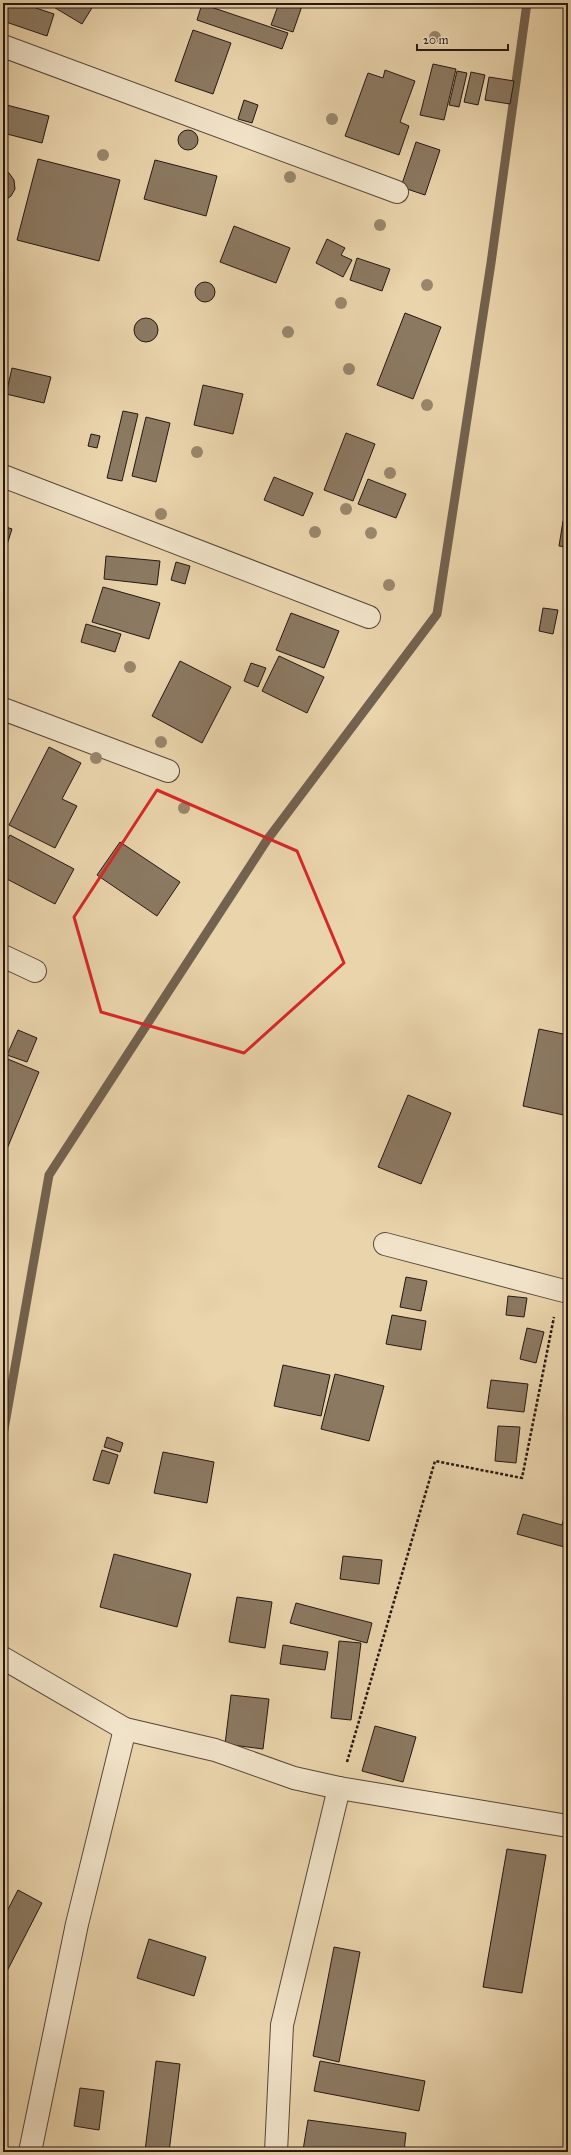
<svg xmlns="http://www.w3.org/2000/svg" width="571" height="2155" font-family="'IM FELL Great Primer',serif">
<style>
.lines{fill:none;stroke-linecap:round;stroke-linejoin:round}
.stream{stroke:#73624f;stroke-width:9}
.building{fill:#8b7962;stroke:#251712}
.minor-casing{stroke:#564638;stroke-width:24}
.path{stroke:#251712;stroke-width:2.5;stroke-dasharray:3 2;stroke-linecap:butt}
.minor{stroke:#f1e3c9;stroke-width:22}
.tree{fill:#99866c}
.marked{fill:none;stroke:#d62828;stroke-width:3;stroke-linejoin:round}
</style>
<rect width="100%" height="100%" fill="#ead4ac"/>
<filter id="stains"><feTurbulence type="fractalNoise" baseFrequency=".005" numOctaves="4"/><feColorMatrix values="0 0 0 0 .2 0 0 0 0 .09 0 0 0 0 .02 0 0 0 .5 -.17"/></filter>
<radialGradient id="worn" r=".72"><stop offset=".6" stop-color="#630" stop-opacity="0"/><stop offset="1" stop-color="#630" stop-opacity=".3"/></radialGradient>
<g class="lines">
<!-- stream -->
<path class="stream" d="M 3,1435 L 49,1175 L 267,840 L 437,614 L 491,263 L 527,3"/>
</g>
<!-- building -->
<g class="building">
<path d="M 3,3 L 21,3 L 54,14 L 47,36 L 3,21 Z"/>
<path d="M 47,3 L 95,3 L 82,24 Z"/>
<path d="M 279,3 L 303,3 L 293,32 L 271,25 Z"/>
<path d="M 202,4 L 288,33 L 282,49 L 197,20 Z"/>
<path d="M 193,30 L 231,43 L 213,94 L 175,81 Z"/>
<path d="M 433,64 L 456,69 L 444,120 L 420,115 Z"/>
<path d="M 385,70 L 415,81 L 400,122 L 409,126 L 399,155 L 345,136 L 368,73 L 383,78 Z"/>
<path d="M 457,71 L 467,73 L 459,107 L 449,105 Z"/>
<path d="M 471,72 L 485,75 L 478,105 L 464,102 Z"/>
<path d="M 489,77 L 514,81 L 510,104 L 485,100 Z"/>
<path d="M 244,100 L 258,105 L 252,123 L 238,119 Z"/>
<path d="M 3,104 L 49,116 L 42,143 L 3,133 Z"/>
<circle cx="188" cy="140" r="10"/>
<path d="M 416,142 L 440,150 L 425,195 L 401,187 Z"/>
<path d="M 38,159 L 120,180 L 99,261 L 17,240 Z"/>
<path d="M 155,160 L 217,176 L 206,216 L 144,199 Z"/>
<path d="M 3,171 L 9,173 L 14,180 L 15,189 L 11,196 L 3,202 Z"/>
<path d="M 234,226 L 290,248 L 276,283 L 220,262 Z"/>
<path d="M 327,239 L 345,248 L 341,255 L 352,260 L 343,277 L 316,263 Z"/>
<path d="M 357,258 L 390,269 L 382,291 L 350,280 Z"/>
<circle cx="205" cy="292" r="10"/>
<path d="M 405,313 L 441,327 L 413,399 L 377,385 Z"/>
<circle cx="146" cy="330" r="12"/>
<path d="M 12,368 L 51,377 L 44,403 L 6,394 Z"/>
<path d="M 203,385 L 243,394 L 233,434 L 194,425 Z"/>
<path d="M 123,411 L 138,414 L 122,481 L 107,478 Z"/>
<path d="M 146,417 L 170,423 L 156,482 L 132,476 Z"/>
<path d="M 346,433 L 375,444 L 353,501 L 324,490 Z"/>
<path d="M 91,434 L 100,436 L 97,448 L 88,446 Z"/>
<path d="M 274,477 L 313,493 L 303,516 L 264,500 Z"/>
<path d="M 368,479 L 406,494 L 396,518 L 358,504 Z"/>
<path d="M 563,521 L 568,522 L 568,547 L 559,546 Z"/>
<path d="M 3,526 L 12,529 L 3,557 Z"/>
<path d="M 106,556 L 160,561 L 157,585 L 104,579 Z"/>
<path d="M 176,562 L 190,566 L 185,584 L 171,580 Z"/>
<path d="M 103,587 L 160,603 L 149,639 L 92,622 Z"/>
<path d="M 543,608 L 558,610 L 553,634 L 539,631 Z"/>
<path d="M 291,613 L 339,631 L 324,668 L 276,650 Z"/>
<path d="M 86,624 L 121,634 L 115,652 L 81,642 Z"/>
<path d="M 279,656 L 324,677 L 307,713 L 262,691 Z"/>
<path d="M 180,661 L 231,687 L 202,743 L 152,716 Z"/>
<path d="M 251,663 L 266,668 L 258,687 L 244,681 Z"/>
<path d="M 49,747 L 81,763 L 62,799 L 77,806 L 55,848 L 9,825 Z"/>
<path d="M 10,835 L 74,869 L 55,904 L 3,877 L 3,848 Z"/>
<path d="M 120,842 L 180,882 L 157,916 L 97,875 Z"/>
<path d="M 539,1029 L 568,1035 L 568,1116 L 523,1106 Z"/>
<path d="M 18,1030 L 37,1038 L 27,1062 L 7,1055 Z"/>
<path d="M 3,1057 L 39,1072 L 4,1156 L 3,1155 Z"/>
<path d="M 408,1095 L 451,1113 L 421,1184 L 378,1167 Z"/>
<path d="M 568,1228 L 568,1243 L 566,1243 Z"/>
<path d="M 406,1277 L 427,1281 L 421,1311 L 400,1307 Z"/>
<path d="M 508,1296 L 527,1298 L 524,1317 L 506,1315 Z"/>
<path d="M 392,1315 L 426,1321 L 421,1350 L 386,1344 Z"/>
<path d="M 527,1328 L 544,1332 L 536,1363 L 520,1359 Z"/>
<path d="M 283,1365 L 330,1375 L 321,1416 L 274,1406 Z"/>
<path d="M 335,1374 L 384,1386 L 369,1441 L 321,1429 Z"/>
<path d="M 491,1380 L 528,1384 L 524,1412 L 487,1408 Z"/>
<path d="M 498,1426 L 520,1427 L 516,1463 L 495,1461 Z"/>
<path d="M 107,1437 L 123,1443 L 120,1452 L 104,1447 Z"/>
<path d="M 102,1450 L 118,1455 L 109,1484 L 93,1480 Z"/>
<path d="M 163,1452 L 214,1462 L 207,1503 L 154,1493 Z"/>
<path d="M 568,1504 L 568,1548 L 517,1534 L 523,1514 L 562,1525 Z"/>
<path d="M 114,1554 L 191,1574 L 177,1627 L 100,1607 Z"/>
<path d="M 343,1556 L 382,1560 L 379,1584 L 340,1579 Z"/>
<path d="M 237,1597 L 272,1602 L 265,1648 L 229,1642 Z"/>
<path d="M 296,1603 L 372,1623 L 367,1643 L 290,1623 Z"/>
<path d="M 339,1641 L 361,1643 L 351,1720 L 331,1718 Z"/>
<path d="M 283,1645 L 328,1652 L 325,1670 L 280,1664 Z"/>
<path d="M 231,1695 L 269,1699 L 263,1749 L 225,1744 Z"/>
<path d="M 375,1726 L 416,1737 L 403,1782 L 362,1771 Z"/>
<path d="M 507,1849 L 546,1855 L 522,1993 L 483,1987 Z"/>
<path d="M 18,1890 L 42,1903 L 5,1975 L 8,1976 L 3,1985 L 3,1919 Z"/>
<path d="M 149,1939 L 206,1957 L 194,1996 L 137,1978 Z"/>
<path d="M 334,1947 L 360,1952 L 339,2062 L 313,2056 Z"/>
<path d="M 156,2061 L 180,2064 L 169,2152 L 145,2151 Z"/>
<path d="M 320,2061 L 425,2081 L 419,2111 L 314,2091 Z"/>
<path d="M 80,2088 L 104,2091 L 99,2130 L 74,2126 Z"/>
<path d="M 308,2120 L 406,2133 L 404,2152 L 319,2152 L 303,2150 Z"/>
</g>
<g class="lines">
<defs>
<g id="minor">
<path d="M 3,46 L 397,192"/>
<path d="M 3,476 L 369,617"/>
<path d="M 3,709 L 168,771"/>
<path d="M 3,956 L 35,971"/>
<path d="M 385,1244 L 568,1292"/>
<path d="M 3,1658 L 125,1729 L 215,1750 L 294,1778 L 339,1788 L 568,1826"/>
<path d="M 30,2152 L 77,1924 L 125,1729"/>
<path d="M 276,2152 L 282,2025 L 339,1788"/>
</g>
</defs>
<!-- minor casing -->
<use href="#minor" class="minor-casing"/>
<!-- path -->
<path class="path" d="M 347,1762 L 435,1461 L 522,1478 L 554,1317"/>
<!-- minor -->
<use href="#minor" class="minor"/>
</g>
<!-- trees -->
<g class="tree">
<circle cx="435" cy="37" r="6"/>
<circle cx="332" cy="119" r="6"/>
<circle cx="103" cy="155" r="6"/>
<circle cx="290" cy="177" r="6"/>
<circle cx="380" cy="225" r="6"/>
<circle cx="427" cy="285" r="6"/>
<circle cx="341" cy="303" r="6"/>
<circle cx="288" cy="332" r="6"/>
<circle cx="349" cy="369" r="6"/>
<circle cx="427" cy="405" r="6"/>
<circle cx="197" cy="452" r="6"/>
<circle cx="390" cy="473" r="6"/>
<circle cx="346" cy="509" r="6"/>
<circle cx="161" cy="514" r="6"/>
<circle cx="315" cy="532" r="6"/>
<circle cx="371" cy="533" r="6"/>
<circle cx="389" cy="585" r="6"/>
<circle cx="130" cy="667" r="6"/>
<circle cx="161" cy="742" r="6"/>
<circle cx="96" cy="758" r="6"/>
<circle cx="184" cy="808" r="6"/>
</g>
<!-- marked area -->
<path class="marked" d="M 157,790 L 297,851 L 344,963 L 244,1053 L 101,1012 L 74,917 Z"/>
<!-- margin -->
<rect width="571" height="2155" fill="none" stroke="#ead4ac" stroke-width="16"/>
<rect x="4" y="4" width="563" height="2147" fill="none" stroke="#251712" stroke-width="2"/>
<rect x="8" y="8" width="555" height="2139" fill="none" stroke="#251712"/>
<!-- scale -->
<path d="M417 44v6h91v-6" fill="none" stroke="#251712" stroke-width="2"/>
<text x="423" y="44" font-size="12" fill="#251712" stroke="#f1e3c9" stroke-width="3" paint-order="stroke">20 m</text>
<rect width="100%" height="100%" filter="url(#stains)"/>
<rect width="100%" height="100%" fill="url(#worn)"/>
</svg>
